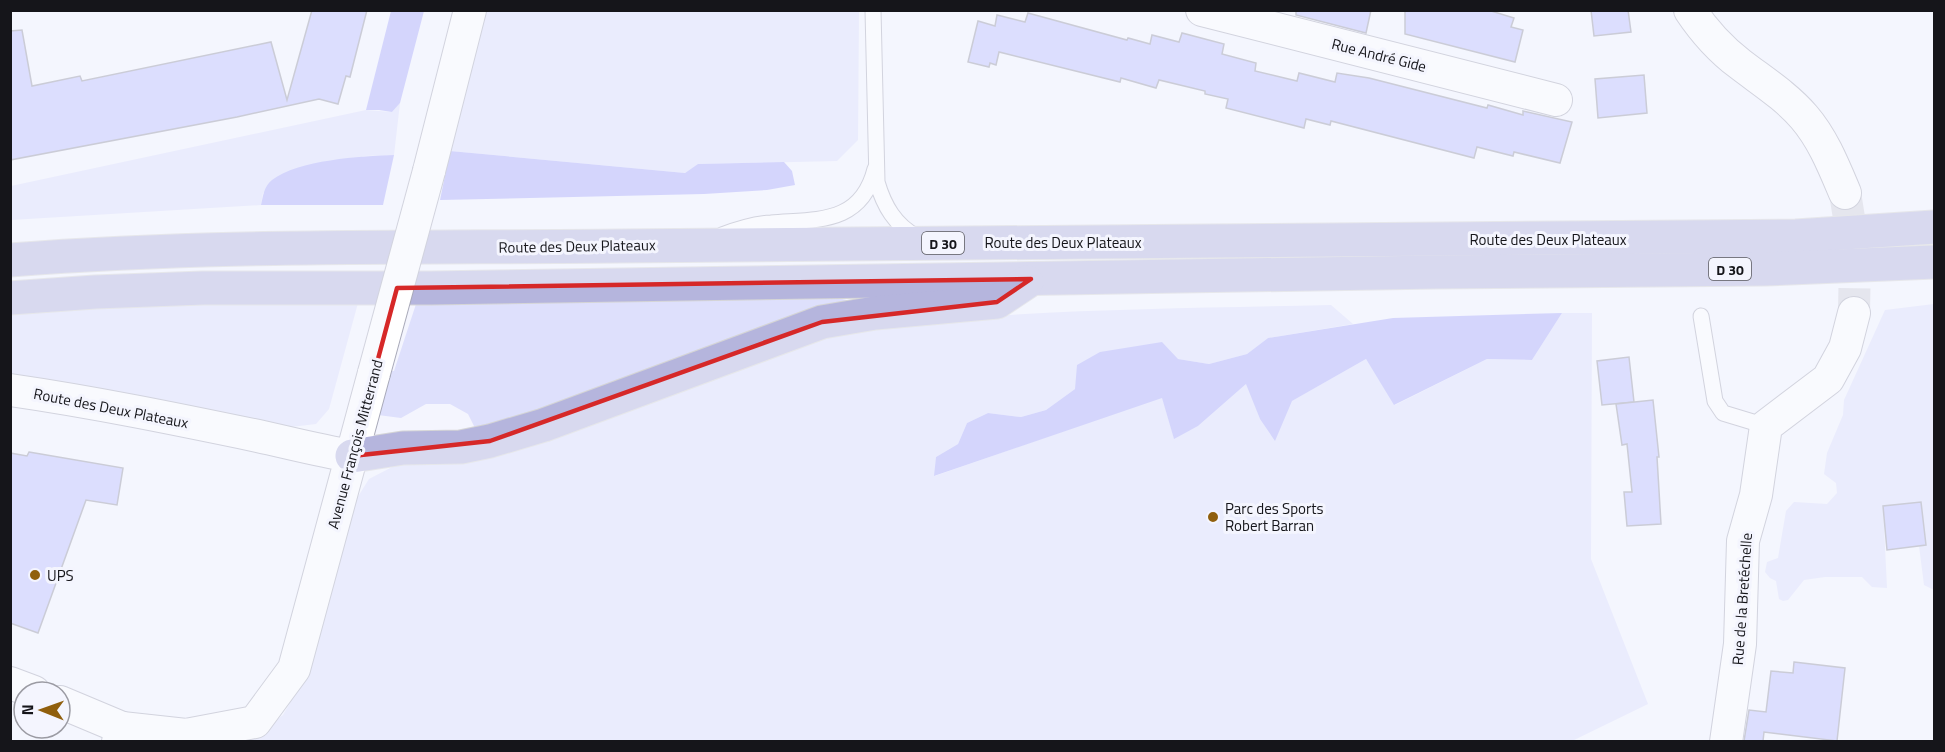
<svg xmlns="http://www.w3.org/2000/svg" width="1945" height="752" font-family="'Titillium Web',sans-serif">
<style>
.green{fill:#dee0fc}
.forest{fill:#adaefb}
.building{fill:#bec0ff;stroke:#999aa8;stroke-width:1.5}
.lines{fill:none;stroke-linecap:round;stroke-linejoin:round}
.minor-tunnel{stroke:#d3d3dc;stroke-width:32;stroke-dasharray:32 16;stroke-linecap:butt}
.service-casing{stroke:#a9aab9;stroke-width:17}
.minor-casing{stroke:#a9aab9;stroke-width:34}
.primary-casing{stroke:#d5d5d6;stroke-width:35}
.service{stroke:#fff;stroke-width:15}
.minor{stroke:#fff;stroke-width:32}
.primary{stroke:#b5b5dd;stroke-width:33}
.minor-bridge-casing{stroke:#a9aab9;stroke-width:34;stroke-linecap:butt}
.minor-bridge{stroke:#fff;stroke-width:32}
.marked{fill:none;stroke:#d62828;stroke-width:4.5;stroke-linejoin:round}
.poi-dot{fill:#905f0d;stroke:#f4f5fe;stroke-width:2}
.labels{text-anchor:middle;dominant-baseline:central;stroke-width:6;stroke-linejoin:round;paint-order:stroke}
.shield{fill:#f4f5fe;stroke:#58585e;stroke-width:1.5}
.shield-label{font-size:14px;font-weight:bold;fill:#15151a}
.street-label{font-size:15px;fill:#15151a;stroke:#f4f5fe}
.poi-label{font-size:15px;fill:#15151a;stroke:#f4f5fe;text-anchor:start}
</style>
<rect width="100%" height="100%" fill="#f4f5fe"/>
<!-- green -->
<g class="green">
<path d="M 486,11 L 859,11 L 858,140 L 837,161 L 699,164 L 685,173 L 450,151 Z"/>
<path d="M 400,103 L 394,155 L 364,156 L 263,193 L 261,205 L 11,220 L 11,186 L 366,110 L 392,112 Z"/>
<path d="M 842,299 L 851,301 L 477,432 L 468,414 L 450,404 L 426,404 L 401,418 L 378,415 L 387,371 L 394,371 L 417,301 Z"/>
<path d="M 158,303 L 358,303 L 329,409 L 316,424 L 282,428 L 11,380 L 11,314 Z"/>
<path d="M 1934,304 L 1934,590 L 1924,585 L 1919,546 L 1926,545 L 1921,502 L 1883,506 L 1887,588 L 1872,587 L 1862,577 L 1825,577 L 1804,580 L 1788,600 L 1783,601 L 1779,599 L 1776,581 L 1770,578 L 1765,572 L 1767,562 L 1778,558 L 1786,511 L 1794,502 L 1827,504 L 1837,493 L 1836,483 L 1824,474 L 1827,453 L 1843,415 L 1844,400 L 1885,310 Z"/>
<path d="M 1331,305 L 1353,324 L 1268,338 L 1247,354 L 1209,364 L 1178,359 L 1075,389 L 1046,410 L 1021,417 L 988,413 L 967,423 L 958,444 L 936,457 L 935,476 L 1162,397 L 1174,438 L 1198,426 L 1247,383 L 1260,419 L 1366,359 L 1395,405 L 1487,359 L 1532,360 L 1562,313 L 1592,313 L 1591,559 L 1648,704 L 1572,741 L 246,742 L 283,715 L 306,674 L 354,503 L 369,479 L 396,465 L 824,333 C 992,309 1161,309 1331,305 Z"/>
</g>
<!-- forest -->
<g class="forest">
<path d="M 391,11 L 424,11 L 400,103 L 392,112 L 379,110 L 366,110 Z"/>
<path d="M 450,151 L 685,173 L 698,164 L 784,162 L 792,171 L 795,185 L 767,190 L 704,194 L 440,200 Z"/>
<path d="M 394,155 L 383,205 L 261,205 C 263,196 264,186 272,180 C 298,160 361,156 394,155 Z"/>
<path d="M 1562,313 L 1532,360 L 1487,359 L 1394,405 L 1366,359 L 1292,401 L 1275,441 L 1260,419 L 1246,384 L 1198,426 L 1174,439 L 1162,398 L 934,476 L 936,457 L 958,444 L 967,423 L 988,413 L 1021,417 L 1046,410 L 1075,389 L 1077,365 L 1100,352 L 1162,342 L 1178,359 L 1209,364 L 1247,354 L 1268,338 L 1393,318 Z"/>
</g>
<!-- building -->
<g class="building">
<path d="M 312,10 L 367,10 L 350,77 L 346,76 L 338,104 L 319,99 L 237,117 L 10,160 L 10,31 L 22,30 L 32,86 L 80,76 L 82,81 L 271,42 L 287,100 Z"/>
<path d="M 1296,10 L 1371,10 L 1366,33 L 1296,15 Z"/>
<path d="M 1405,10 L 1488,10 L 1514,18 L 1511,27 L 1523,30 L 1515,62 L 1405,34 Z"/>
<path d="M 1591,10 L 1628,10 L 1631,32 L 1594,36 Z"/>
<path d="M 1028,13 L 1127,40 L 1128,38 L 1150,44 L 1152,35 L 1179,42 L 1182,33 L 1224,44 L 1222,54 L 1256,63 L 1255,71 L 1297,81 L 1299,73 L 1335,82 L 1337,73 L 1369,78 L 1487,108 L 1488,105 L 1523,115 L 1523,111 L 1572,122 L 1560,163 L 1514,152 L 1513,156 L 1477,147 L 1474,158 L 1331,121 L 1330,125 L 1306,119 L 1304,128 L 1226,108 L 1228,99 L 1205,94 L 1205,91 L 1159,80 L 1156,88 L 1121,78 L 1120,82 L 999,52 L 996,65 L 990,63 L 989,67 L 968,62 L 978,21 L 995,26 L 997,15 L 1025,22 Z"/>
<path d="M 1644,75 L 1647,113 L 1598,118 L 1595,79 Z"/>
<path d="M 1629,357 L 1634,402 L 1602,405 L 1597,361 Z"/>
<path d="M 1653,400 L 1659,457 L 1657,457 L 1661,524 L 1627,526 L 1624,492 L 1632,492 L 1627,444 L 1622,445 L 1616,404 Z"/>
<path d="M 29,452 L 123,468 L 117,505 L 86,500 L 38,633 L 10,623 L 10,453 L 27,456 Z"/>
<path d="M 1921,502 L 1926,545 L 1887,550 L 1883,506 Z"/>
<path d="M 1794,662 L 1845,668 L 1837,741 L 1764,732 L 1763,741 L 1744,741 L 1749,710 L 1766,712 L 1771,671 L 1793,673 Z"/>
</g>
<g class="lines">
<!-- minor-tunnel -->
<path class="minor-tunnel" d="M 1845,193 L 1855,255 L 1854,313"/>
<defs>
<g id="service">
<path d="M 873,10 L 877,182 C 884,206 895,225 917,237"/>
<path d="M 722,235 C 738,229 753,224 771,223 C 816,219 861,225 875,169"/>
<path d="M 1701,316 L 1715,401 L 1723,413 L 1766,426"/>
</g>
<g id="minor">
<path d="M 1202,10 L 1556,100"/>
<path d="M 1690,10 C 1704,31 1720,49 1740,64 C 1762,81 1786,96 1804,117 C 1823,139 1834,167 1845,193"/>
<path d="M 429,171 L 470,10"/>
<path d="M 10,390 C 93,402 176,419 258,436 C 290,443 320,451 352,456"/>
<path d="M 10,683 L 34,692"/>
<path d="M 60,702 L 122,728"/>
<path d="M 118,742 L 122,728 L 186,735 L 255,722 L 294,669 L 374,373"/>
<path d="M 1726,742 L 1740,644 L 1743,541 L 1756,495 L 1766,426 L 1828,379 L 1845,348 L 1854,313"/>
</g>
<g id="primary">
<path d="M 10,260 C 212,244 418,248 620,246 C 1012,241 1404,241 1796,236 L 1934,227"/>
<path d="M 10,298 L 95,292 L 203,288 L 431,288 L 1436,272 L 1765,269 L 1934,262"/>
<path d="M 352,456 L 403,448 L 461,447 L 490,441 L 544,425 L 822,322 L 875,313 L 997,302 L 1027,282"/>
</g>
</defs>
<!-- service casing -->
<use href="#service" class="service-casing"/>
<!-- minor casing -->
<use href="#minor" class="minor-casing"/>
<!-- primary casing -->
<use href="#primary" class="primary-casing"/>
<!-- service -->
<use href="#service" class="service"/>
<!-- minor -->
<use href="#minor" class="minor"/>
<!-- primary -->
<use href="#primary" class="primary"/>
<defs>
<path id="minor-bridge" d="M 374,373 L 429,171"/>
</defs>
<!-- minor-bridge casing -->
<use href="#minor-bridge" class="minor-bridge-casing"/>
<!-- minor-bridge -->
<use href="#minor-bridge" class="minor-bridge"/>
</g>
<!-- marked area -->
<path d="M0 0H1945V752H0ZM 1031,279 L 997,302 L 822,322 L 490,441 L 352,456 L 397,288 Z" fill="#f4f5fe" fill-opacity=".55" fill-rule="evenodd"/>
<path class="marked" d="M 1031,279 L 997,302 L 822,322 L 490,441 L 352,456 L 397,288 Z"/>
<!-- markers -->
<g class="poi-dot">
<circle cx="1213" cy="517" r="6"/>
<circle cx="35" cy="575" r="6"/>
</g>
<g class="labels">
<!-- shield labels -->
<g class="shield">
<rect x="922" y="232" width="42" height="22" rx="4.5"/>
<rect x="1709" y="258" width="42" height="22" rx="4.5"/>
</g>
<g class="shield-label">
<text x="943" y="243">D 30</text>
<text x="1730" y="269">D 30</text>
</g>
<!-- street labels -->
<g class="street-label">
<text transform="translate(1379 55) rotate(14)">Rue André Gide</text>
<text x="1548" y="239">Route des Deux Plateaux</text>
<text x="1063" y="242">Route des Deux Plateaux</text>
<text transform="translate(577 246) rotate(-1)">Route des Deux Plateaux</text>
<text transform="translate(111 408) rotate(11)">Route des Deux Plateaux</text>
<text transform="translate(355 444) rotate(-75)">Avenue François Mitterrand</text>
<text transform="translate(1742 599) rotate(-86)">Rue de la Bretéchelle</text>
</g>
<!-- poi labels -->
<g class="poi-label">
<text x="1225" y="508">Parc des Sports<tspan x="1225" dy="17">Robert Barran</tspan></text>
<text x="47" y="575">UPS</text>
</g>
</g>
<!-- border -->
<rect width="1945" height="752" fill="none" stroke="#15151a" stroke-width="24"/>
<!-- north arrow -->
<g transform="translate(42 710) rotate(271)"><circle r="28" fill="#f4f5fe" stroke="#9b9ba3" stroke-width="1.5"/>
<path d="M0-4.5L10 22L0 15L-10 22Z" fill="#905f0d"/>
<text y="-9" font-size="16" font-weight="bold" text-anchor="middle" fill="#15151a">N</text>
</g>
</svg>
